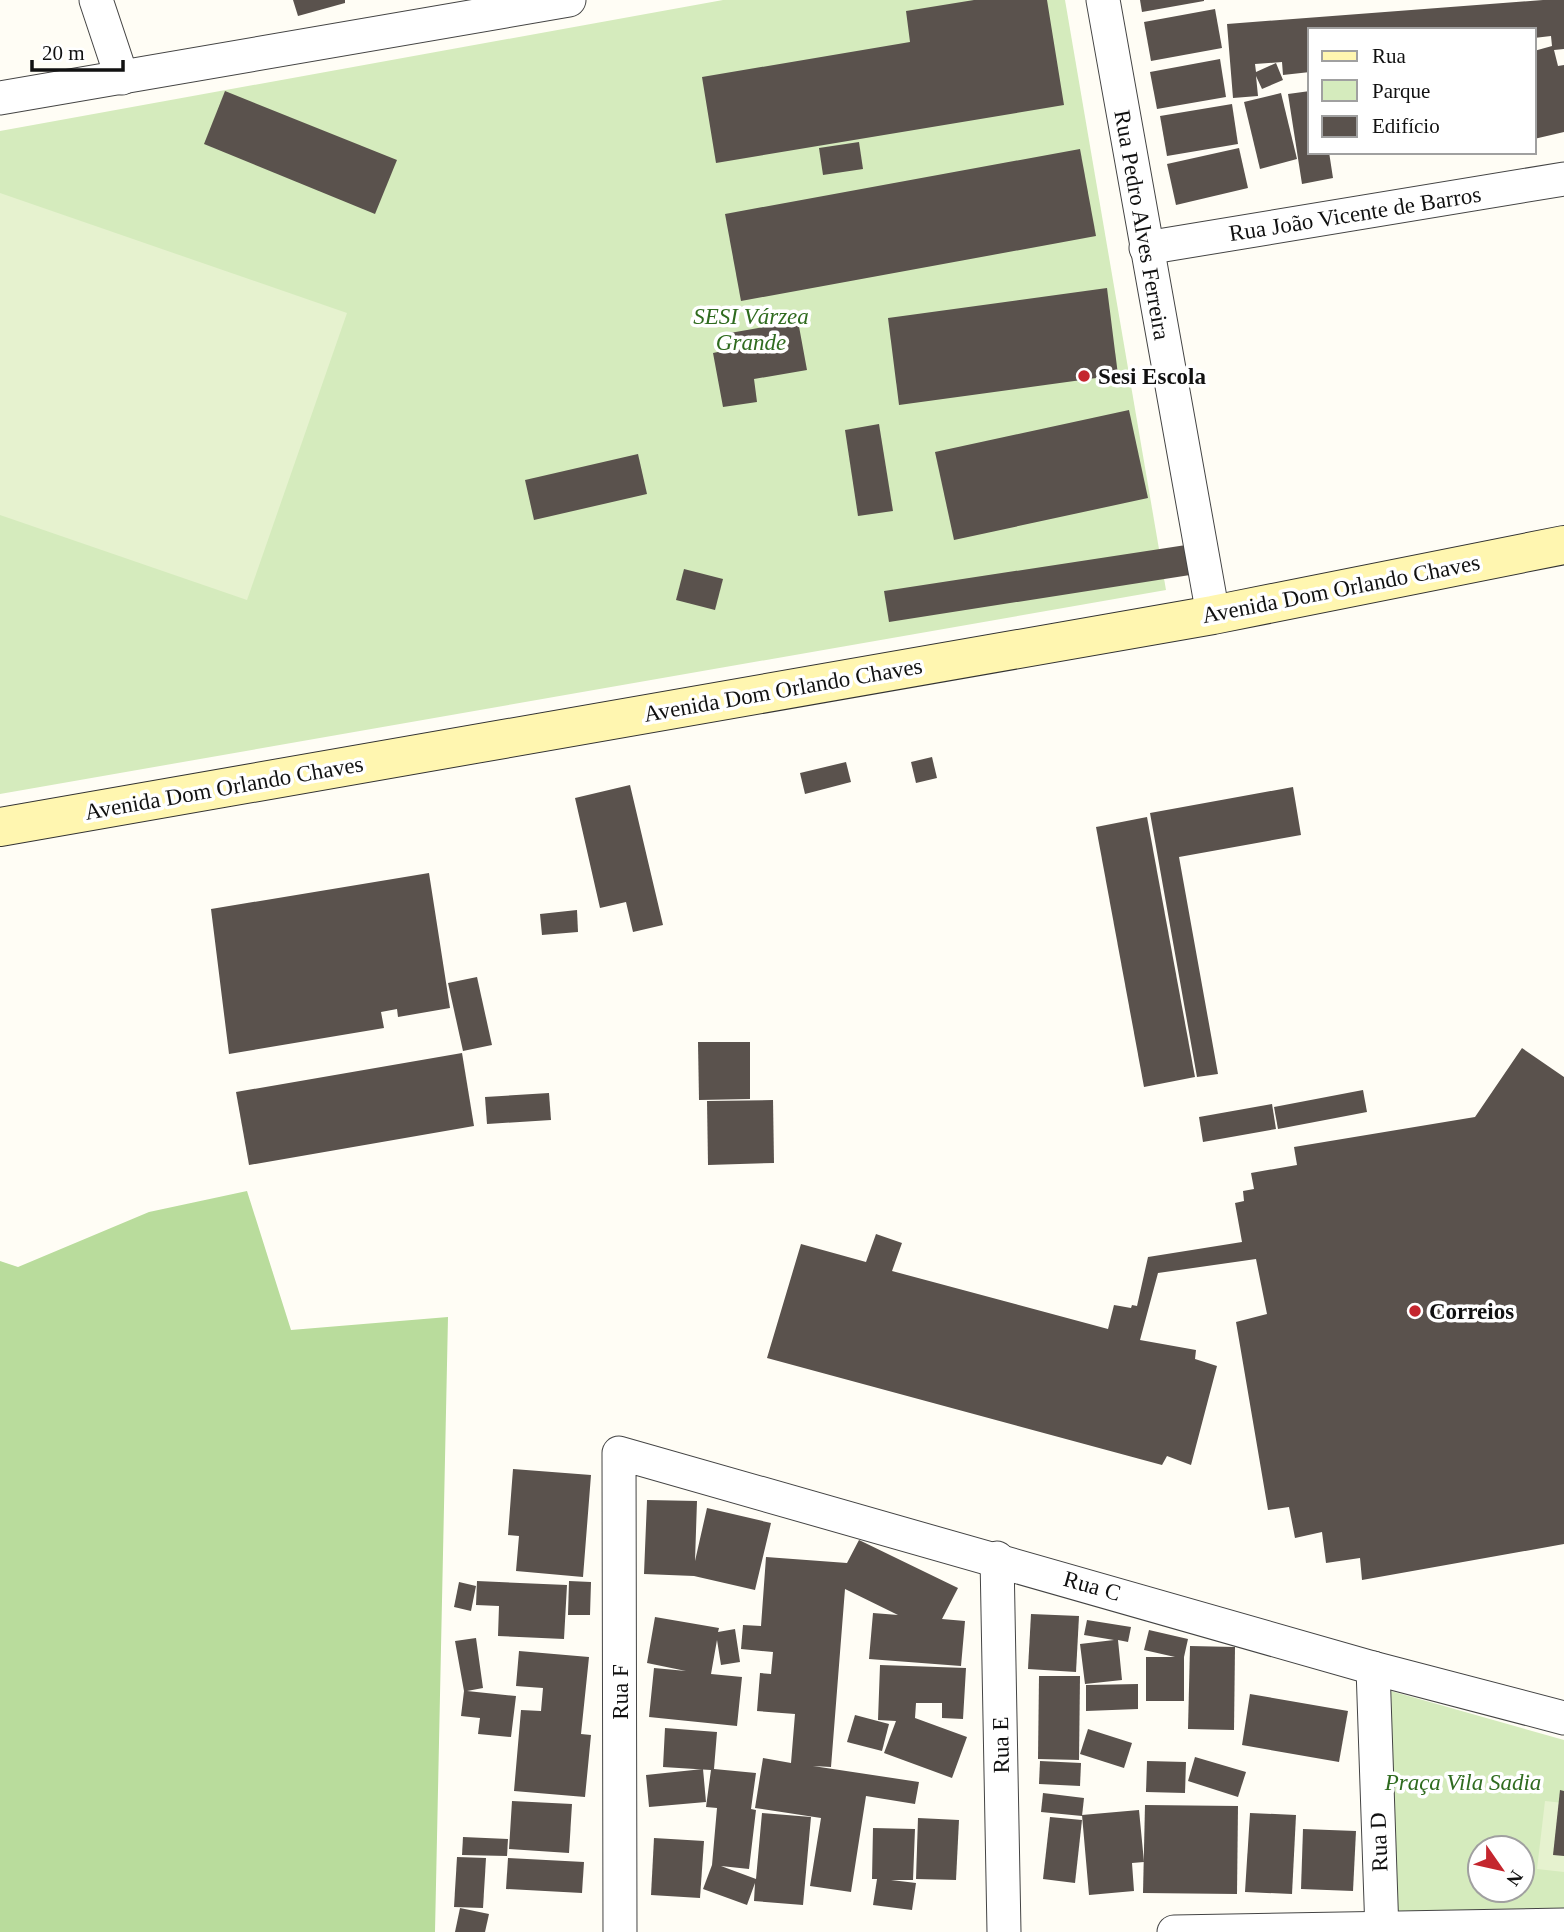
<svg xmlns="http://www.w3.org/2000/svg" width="1564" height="1932" font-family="'Times New Roman',serif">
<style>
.green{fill:#d5ebbd;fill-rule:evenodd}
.forest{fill:#b9dc9c}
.pitch{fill:#e6f2cf}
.building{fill:#5a524d}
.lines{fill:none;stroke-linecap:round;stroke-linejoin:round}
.minor-casing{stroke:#444;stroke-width:35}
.secondary-casing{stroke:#333;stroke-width:40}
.minor{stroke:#fff;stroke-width:33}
.secondary{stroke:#fff6b0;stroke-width:38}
.poi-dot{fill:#c4262e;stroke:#fff;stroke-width:2.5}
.labels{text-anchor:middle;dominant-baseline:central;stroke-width:7;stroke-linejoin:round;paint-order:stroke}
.street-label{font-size:23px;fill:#111;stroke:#fff}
.park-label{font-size:23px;font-style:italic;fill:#2f6b1f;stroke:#fff}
.poi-label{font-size:23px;font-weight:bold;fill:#111;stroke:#fff;text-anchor:start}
</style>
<rect width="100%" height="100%" fill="#fffdf5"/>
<!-- green -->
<g class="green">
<path d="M 723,0 L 1065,0 L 1166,590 L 0,794 L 0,131 Z"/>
<path d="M 1391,1691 L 1564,1740 L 1564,1915 L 1397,1917 ZM 1480,1848 L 1522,1848 L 1522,1890 L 1480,1890 Z"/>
</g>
<!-- forest -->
<path class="forest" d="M 247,1191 L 291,1330 L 448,1317 L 435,1932 L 0,1932 L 0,1261 L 18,1267 L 149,1212 Z"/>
<!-- pitch -->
<g class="pitch">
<path d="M 0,193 L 347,313 L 247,600 L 0,515 Z"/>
<path d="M 1545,1801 L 1564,1803 L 1564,1872 L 1537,1869 Z"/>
</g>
<!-- building -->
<g class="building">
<path d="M 293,0 L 345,0 L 345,3 L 298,16 Z"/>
<path d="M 974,0 L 1047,0 L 1064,105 L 716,163 L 702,77 L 910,42 L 906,11 Z"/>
<path d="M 1140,0 L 1204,0 L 1204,1 L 1142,12 Z"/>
<path d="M 1543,0 L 1564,0 L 1564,49 L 1554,50 L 1558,66 L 1564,65 L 1564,132 L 1534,139 L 1534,51 L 1552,46 L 1551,36 L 1534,38 L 1534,30 L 1508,30 L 1508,27 L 1472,30 L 1310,30 L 1310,72 L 1283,75 L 1282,62 L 1255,64 L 1256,72 L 1276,63 L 1283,80 L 1262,89 L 1256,76 L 1258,96 L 1233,98 L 1227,24 Z"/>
<path d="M 1215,9 L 1222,48 L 1151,61 L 1144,22 Z"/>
<path d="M 1220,59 L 1226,97 L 1157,109 L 1150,72 Z"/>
<path d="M 225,91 L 397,160 L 375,214 L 204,144 Z"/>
<path d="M 1310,91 L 1310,152 L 1329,152 L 1333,178 L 1302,184 L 1288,94 Z"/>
<path d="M 1281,93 L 1297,159 L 1260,169 L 1244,102 Z"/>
<path d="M 1232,104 L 1238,144 L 1167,156 L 1160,116 Z"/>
<path d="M 859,142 L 863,169 L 823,175 L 819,148 Z"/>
<path d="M 1239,148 L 1248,188 L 1176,205 L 1167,164 Z"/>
<path d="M 1080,149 L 1096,236 L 741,301 L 725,214 Z"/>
<path d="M 1107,288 L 1118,375 L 899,405 L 888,318 Z"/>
<path d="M 798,321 L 807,370 L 754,379 L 757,402 L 723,407 L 713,353 L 732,349 L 730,333 Z"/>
<path d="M 1129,410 L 1148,498 L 954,540 L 935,452 Z"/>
<path d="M 879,424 L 893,511 L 858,516 L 845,430 Z"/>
<path d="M 638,454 L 647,494 L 534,520 L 525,480 Z"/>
<path d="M 1186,545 L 1190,575 L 889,622 L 884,591 Z"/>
<path d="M 684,569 L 723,579 L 715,610 L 676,600 Z"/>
<path d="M 932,757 L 937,778 L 916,783 L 911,762 Z"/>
<path d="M 846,762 L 851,782 L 805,794 L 800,773 Z"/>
<path d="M 630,785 L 663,925 L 633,932 L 626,902 L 600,908 L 575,798 Z"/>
<path d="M 1293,787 L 1301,835 L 1179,857 L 1218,1074 L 1197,1077 L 1150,813 Z"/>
<path d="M 1147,817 L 1195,1077 L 1144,1087 L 1096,827 Z"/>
<path d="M 429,873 L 450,1008 L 398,1017 L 397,1009 L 381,1012 L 384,1028 L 229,1054 L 211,909 Z"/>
<path d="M 577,910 L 578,932 L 542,935 L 540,914 Z"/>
<path d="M 477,977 L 492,1045 L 463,1051 L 448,983 Z"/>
<path d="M 698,1042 L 750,1042 L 750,1099 L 699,1100 Z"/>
<path d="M 1522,1048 L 1564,1077 L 1564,1544 L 1362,1580 L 1360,1558 L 1326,1563 L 1322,1532 L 1295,1538 L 1289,1507 L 1268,1510 L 1236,1322 L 1267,1314 L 1256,1259 L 1158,1273 L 1140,1340 L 1196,1350 L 1195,1359 L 1217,1366 L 1191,1465 L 1167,1456 L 1162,1465 L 767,1358 L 801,1244 L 866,1262 L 876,1234 L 902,1243 L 892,1271 L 1108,1329 L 1114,1305 L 1131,1308 L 1132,1305 L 1137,1306 L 1148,1257 L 1242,1242 L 1235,1203 L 1244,1201 L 1243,1191 L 1254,1189 L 1251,1173 L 1297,1165 L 1294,1147 L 1475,1117 Z"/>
<path d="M 462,1053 L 474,1126 L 249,1165 L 236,1092 Z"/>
<path d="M 1363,1090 L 1367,1112 L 1278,1129 L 1274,1107 Z"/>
<path d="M 549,1093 L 551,1120 L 487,1124 L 485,1097 Z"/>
<path d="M 773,1100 L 774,1163 L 708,1165 L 707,1101 Z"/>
<path d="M 1272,1104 L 1276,1129 L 1203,1142 L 1199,1117 Z"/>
<path d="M 513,1469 L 591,1475 L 583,1577 L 516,1571 L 519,1536 L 508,1535 Z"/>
<path d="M 647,1500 L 697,1501 L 695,1561 L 707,1508 L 771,1523 L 755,1590 L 694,1576 L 644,1574 Z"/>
<path d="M 859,1540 L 958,1588 L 942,1619 L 965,1621 L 961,1666 L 869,1659 L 873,1613 L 898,1615 L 845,1589 L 831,1767 L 813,1766 L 919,1782 L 915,1804 L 866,1796 L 851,1892 L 810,1886 L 821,1818 L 755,1808 L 763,1758 L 791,1763 L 795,1714 L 757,1711 L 760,1673 L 771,1674 L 773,1652 L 741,1649 L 743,1625 L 761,1626 L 766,1557 L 847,1563 Z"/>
<path d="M 477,1581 L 567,1585 L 564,1639 L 498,1636 L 499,1606 L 476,1605 Z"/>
<path d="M 569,1581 L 591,1582 L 590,1615 L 568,1615 Z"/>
<path d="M 459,1582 L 476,1586 L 471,1611 L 454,1607 Z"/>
<path d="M 1031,1614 L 1079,1616 L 1076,1672 L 1028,1669 Z"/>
<path d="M 655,1617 L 719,1628 L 718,1632 L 735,1629 L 740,1662 L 721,1665 L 717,1640 L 711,1674 L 742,1677 L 737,1726 L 649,1717 L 654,1668 L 686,1671 L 647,1663 Z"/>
<path d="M 1087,1620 L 1131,1627 L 1128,1642 L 1118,1640 L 1122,1680 L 1085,1684 L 1080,1644 L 1114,1640 L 1084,1635 Z"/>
<path d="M 1149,1630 L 1188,1639 L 1184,1657 L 1184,1701 L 1146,1701 L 1146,1657 L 1175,1657 L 1144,1650 Z"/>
<path d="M 476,1638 L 483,1688 L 467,1691 L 516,1696 L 511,1737 L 478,1734 L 480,1718 L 461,1716 L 464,1691 L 455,1641 Z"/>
<path d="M 1190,1646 L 1235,1647 L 1234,1730 L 1188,1729 Z"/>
<path d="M 519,1651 L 589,1657 L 581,1734 L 591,1735 L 585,1797 L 514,1791 L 521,1710 L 541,1711 L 543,1688 L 516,1686 Z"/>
<path d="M 880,1665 L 966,1668 L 963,1719 L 942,1718 L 942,1703 L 916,1703 L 915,1718 L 967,1737 L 952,1778 L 884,1753 L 896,1721 L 878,1720 Z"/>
<path d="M 1039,1676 L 1080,1676 L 1079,1760 L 1038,1759 Z"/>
<path d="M 1138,1684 L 1138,1709 L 1086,1711 L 1086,1685 Z"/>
<path d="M 1250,1694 L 1348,1711 L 1339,1762 L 1242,1745 Z"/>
<path d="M 855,1715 L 889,1724 L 882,1751 L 847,1742 Z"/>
<path d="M 665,1728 L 717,1732 L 714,1769 L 756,1773 L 751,1809 L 756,1810 L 749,1869 L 721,1866 L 756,1879 L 762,1813 L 811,1817 L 803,1905 L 754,1901 L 755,1883 L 747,1905 L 703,1889 L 712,1865 L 717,1808 L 706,1807 L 711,1770 L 663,1767 Z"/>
<path d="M 1088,1729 L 1132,1743 L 1124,1768 L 1080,1754 Z"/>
<path d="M 1195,1757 L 1246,1772 L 1238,1797 L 1188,1781 Z"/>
<path d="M 1040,1761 L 1081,1763 L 1080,1786 L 1039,1784 Z"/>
<path d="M 1147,1761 L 1186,1762 L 1185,1793 L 1146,1792 Z"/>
<path d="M 703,1769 L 706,1802 L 649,1807 L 646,1775 Z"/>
<path d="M 1560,1790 L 1564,1791 L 1564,1856 L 1553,1855 Z"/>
<path d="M 1043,1793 L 1084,1798 L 1082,1816 L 1041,1812 Z"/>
<path d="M 512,1801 L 572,1804 L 569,1853 L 509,1849 Z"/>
<path d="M 1145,1805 L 1238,1806 L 1237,1894 L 1143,1893 Z"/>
<path d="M 1139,1810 L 1144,1862 L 1132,1863 L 1134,1891 L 1089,1895 L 1082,1815 Z"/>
<path d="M 1250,1813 L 1296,1815 L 1292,1894 L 1245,1892 Z"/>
<path d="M 1050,1817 L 1082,1820 L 1075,1883 L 1043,1879 Z"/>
<path d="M 918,1818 L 959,1820 L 956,1880 L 916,1879 Z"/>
<path d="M 873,1828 L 915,1829 L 913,1880 L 891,1880 L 916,1883 L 912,1910 L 873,1905 L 877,1879 L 872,1879 Z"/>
<path d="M 1303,1829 L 1356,1831 L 1353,1891 L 1301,1889 Z"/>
<path d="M 463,1837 L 508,1839 L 507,1856 L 462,1855 Z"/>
<path d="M 654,1838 L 704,1841 L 700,1898 L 651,1895 Z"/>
<path d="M 457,1857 L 486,1858 L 483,1908 L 454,1907 Z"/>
<path d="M 508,1858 L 584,1862 L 582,1893 L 506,1889 Z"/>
<path d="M 460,1908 L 489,1914 L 485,1932 L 455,1932 Z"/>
</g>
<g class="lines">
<defs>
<g id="minor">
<path d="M 96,0 L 122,78"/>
<path d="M 1103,0 L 1213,615"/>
<path d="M 0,98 L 569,0"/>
<path d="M 1146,248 L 1564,179"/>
<path d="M 997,1558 L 1004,1932"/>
<path d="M 1373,1668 L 1382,1932"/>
<path d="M 620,1932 L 619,1453 L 1373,1668 L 1564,1718"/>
<path d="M 1174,1932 L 1564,1925"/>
</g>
<path id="secondary" d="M 0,827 L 1213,615 L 1564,545"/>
</defs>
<!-- minor casing -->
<use href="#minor" class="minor-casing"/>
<!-- secondary casing -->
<use href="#secondary" class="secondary-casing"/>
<!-- minor -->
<use href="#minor" class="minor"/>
<!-- secondary -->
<use href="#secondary" class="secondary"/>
</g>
<!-- markers -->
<g class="poi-dot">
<circle cx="1084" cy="376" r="7"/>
<circle cx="1415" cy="1311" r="7"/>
</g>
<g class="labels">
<!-- street labels -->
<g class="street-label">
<text transform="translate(1355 214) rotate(-9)">Rua João Vicente de Barros</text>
<text transform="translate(1142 225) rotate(80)">Rua Pedro Alves Ferreira</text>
<text transform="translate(1341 589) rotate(-11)">Avenida Dom Orlando Chaves</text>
<text transform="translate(783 690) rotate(-10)">Avenida Dom Orlando Chaves</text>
<text transform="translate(224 788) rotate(-10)">Avenida Dom Orlando Chaves</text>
<text transform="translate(1092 1586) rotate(16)">Rua C</text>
<text transform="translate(620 1692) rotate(-90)">Rua F</text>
<text transform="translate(1001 1745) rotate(-91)">Rua E</text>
<text transform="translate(1379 1842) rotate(-92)">Rua D</text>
</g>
<!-- park labels -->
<g class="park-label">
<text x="751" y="316">SESI Várzea<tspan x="751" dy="26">Grande</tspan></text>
<text x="1463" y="1782">Praça Vila Sadia</text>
</g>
<!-- poi labels -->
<g class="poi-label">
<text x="1098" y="376">Sesi Escola</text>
<text x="1429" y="1311">Correios</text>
</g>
</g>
<!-- legend -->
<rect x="1308" y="28" width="228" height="126" fill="#ffffff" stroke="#a0a0a0" stroke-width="2"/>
<rect x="1322" y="51" width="35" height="10" fill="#fff6b0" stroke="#a0a0a0" stroke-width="2"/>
<text x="1372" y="63" font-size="21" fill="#111111">Rua</text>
<rect x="1322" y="80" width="35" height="21" fill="#d5ebbd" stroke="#a0a0a0" stroke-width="2"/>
<text x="1372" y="98" font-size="21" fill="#111111">Parque</text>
<rect x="1322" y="116" width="35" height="21" fill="#5a524d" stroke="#a0a0a0" stroke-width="2"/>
<text x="1372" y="133" font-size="21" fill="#111111">Edifício</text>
<!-- north arrow -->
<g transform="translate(1501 1869) rotate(124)"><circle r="33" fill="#ffffff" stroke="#a0a0a0" stroke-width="2"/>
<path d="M0-5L12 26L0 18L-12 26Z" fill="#c4262e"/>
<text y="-10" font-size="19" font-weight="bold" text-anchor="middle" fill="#111111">N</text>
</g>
<!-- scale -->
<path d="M32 60v10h91v-10" fill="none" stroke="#111111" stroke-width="3.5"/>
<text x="42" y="60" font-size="21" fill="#111111" stroke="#ffffff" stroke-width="5" paint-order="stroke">20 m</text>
</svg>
